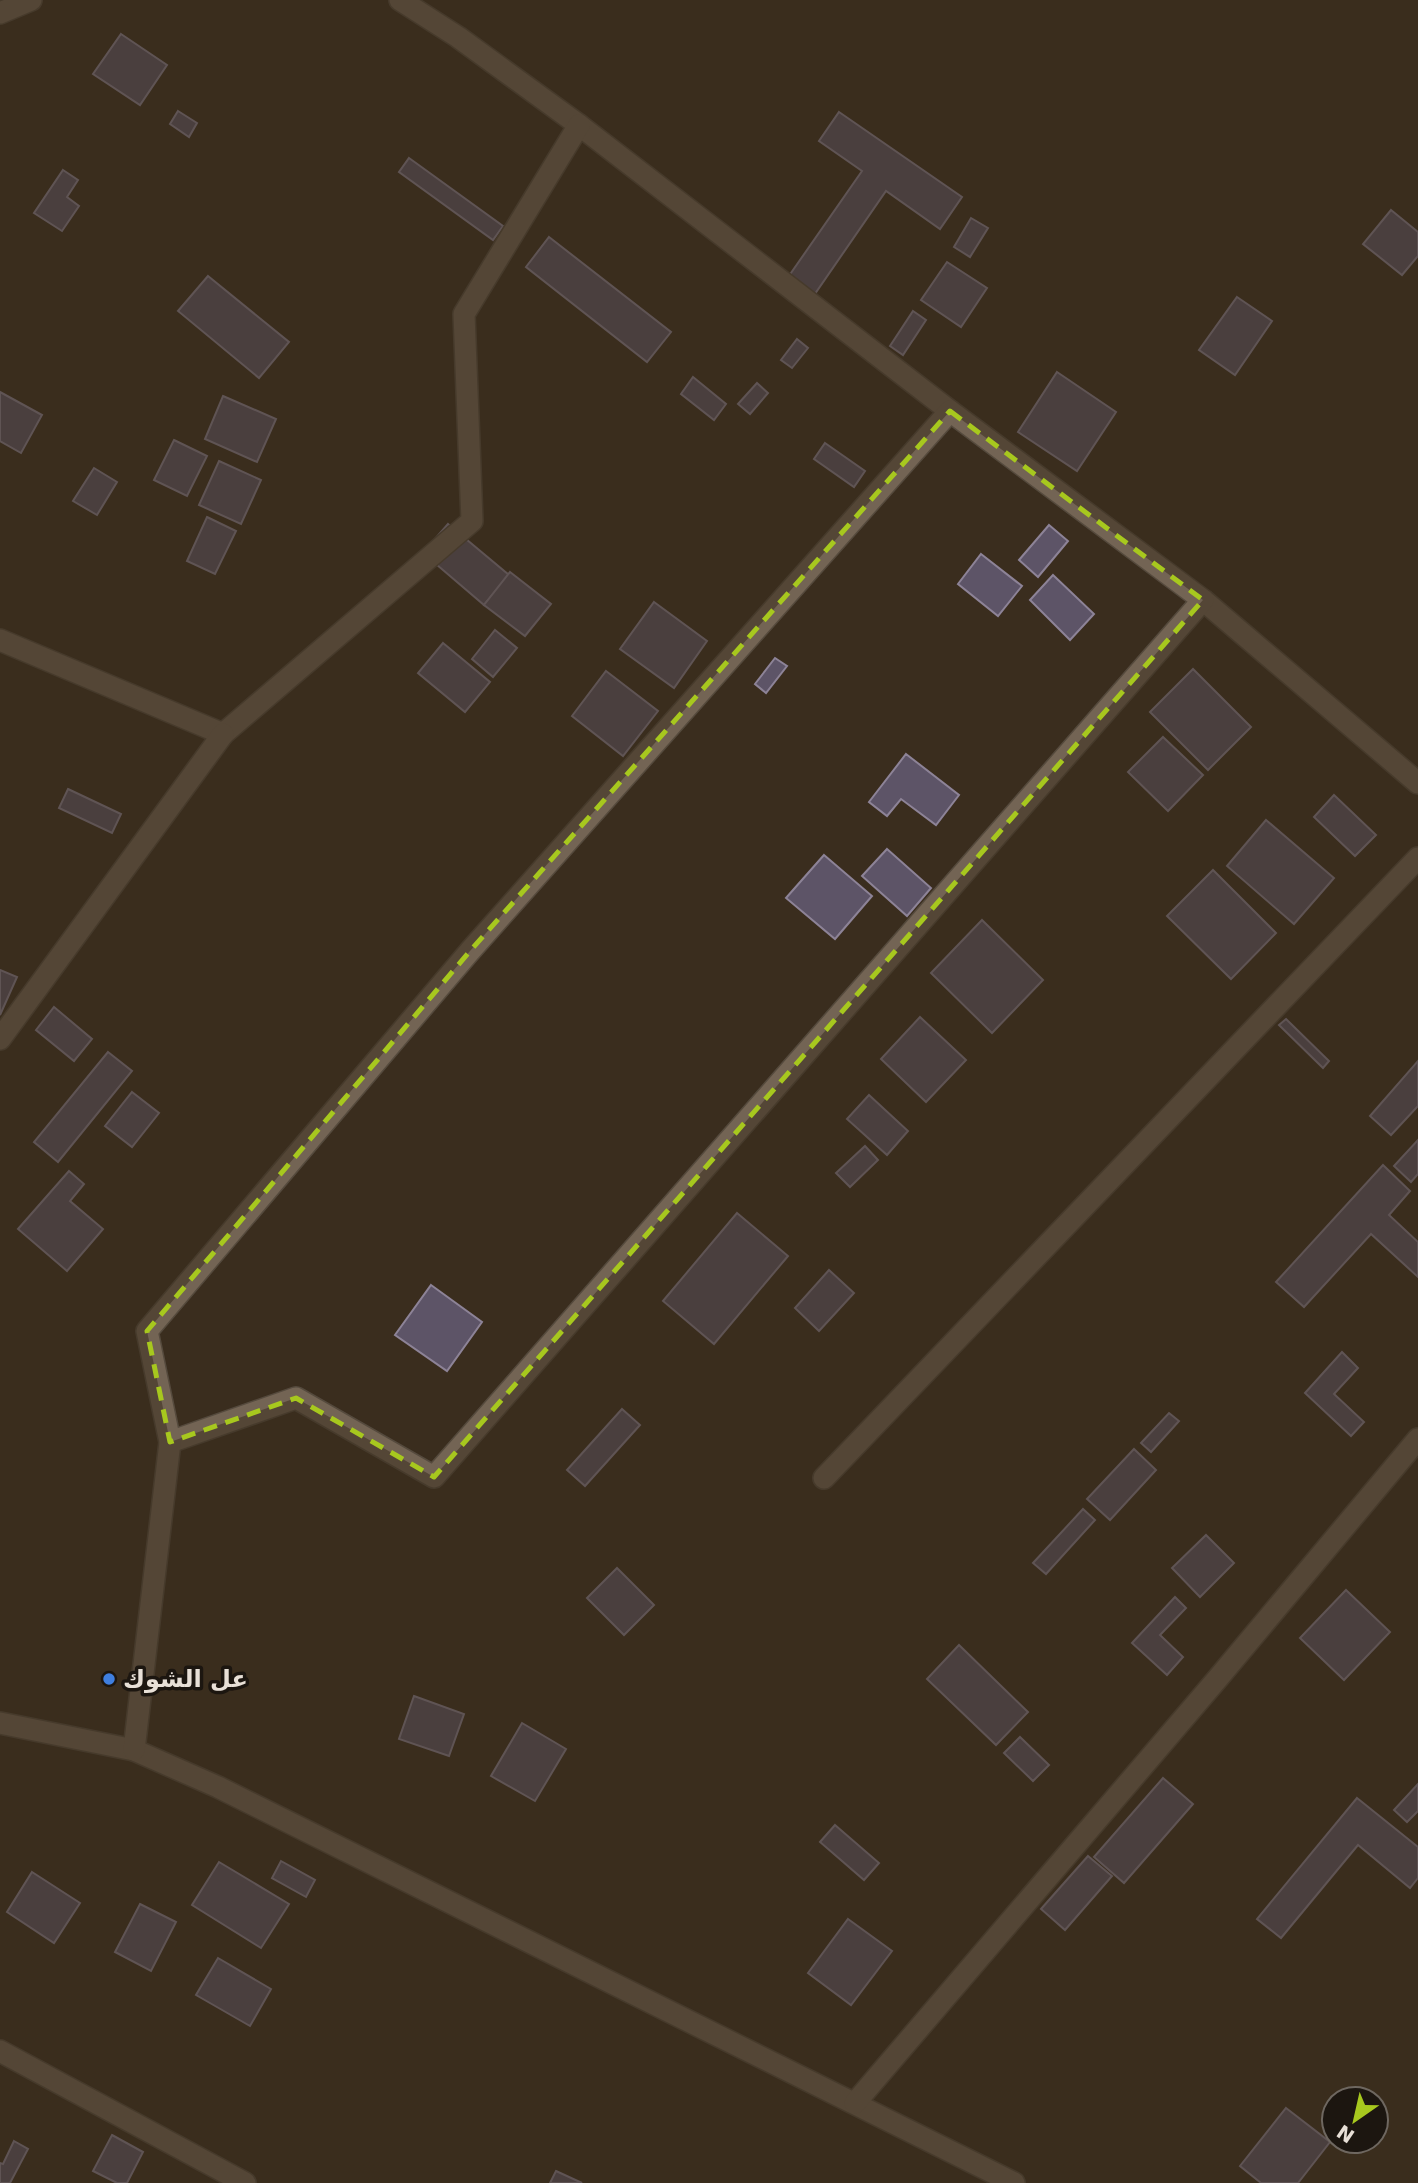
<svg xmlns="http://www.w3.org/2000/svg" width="1418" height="2183" font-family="'DejaVu Sans',Vazirmatn,sans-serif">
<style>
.building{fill:#5d5467;stroke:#8d8397;stroke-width:2}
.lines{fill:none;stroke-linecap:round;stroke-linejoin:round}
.minor-casing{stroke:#554a3d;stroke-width:24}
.minor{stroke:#736454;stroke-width:21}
.marked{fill:none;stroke:#a7c81e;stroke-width:5;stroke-dasharray:14 9;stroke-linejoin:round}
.shop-dot{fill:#3f7fe0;stroke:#1c1610;stroke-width:2.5}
.labels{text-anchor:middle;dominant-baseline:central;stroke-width:7;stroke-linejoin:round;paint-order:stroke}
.poi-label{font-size:24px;font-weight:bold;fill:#e8e0d7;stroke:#1c1610;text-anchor:start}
</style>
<rect width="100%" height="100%" fill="#3a2d1e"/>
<!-- building -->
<g class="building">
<path d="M 121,34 L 167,65 L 140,105 L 93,74 Z"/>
<path d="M 178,111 L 197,123 L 189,137 L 170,124 Z"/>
<path d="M 839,112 L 962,197 L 940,229 L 886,191 L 810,301 L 784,283 L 862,171 L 819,141 Z"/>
<path d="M 409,158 L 503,226 L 493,240 L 399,172 Z"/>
<path d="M 63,170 L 78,180 L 67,197 L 79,206 L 62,231 L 34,213 Z"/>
<path d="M 1391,210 L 1418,232 L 1418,256 L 1402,275 L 1363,244 Z"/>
<path d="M 971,218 L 988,228 L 970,257 L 954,247 Z"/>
<path d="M 549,237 L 671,332 L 647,362 L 526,267 Z"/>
<path d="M 947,262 L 987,288 L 961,327 L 921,300 Z"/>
<path d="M 208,276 L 289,342 L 259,378 L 178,311 Z"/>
<path d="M 1237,297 L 1272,321 L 1235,375 L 1199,350 Z"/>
<path d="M 913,311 L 926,320 L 903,355 L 890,346 Z"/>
<path d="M 797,339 L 808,348 L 792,368 L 781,360 Z"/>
<path d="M 1057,372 L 1116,412 L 1077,471 L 1018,432 Z"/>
<path d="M 693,377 L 726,404 L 714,420 L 681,394 Z"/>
<path d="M 757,383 L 768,393 L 750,414 L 738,404 Z"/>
<path d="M 0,392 L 42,415 L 21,453 L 0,441 Z"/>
<path d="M 223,396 L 276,419 L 257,462 L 205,439 Z"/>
<path d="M 174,440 L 207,456 L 187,496 L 154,480 Z"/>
<path d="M 825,443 L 865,471 L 854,487 L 814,459 Z"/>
<path d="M 219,461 L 261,480 L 241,524 L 199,505 Z"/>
<path d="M 94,468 L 117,482 L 97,515 L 73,501 Z"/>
<path d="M 207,517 L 236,531 L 215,574 L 187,561 Z"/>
<path d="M 448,524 L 509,575 L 484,605 L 423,553 Z"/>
<path d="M 1049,525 L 1068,541 L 1038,577 L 1019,560 Z"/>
<path d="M 981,554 L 1022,586 L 998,616 L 958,584 Z"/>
<path d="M 510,572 L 551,604 L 525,636 L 484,605 Z"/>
<path d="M 1053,575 L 1094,614 L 1070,640 L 1030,600 Z"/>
<path d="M 654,602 L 707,641 L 674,688 L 620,649 Z"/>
<path d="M 495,630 L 517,648 L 493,677 L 472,659 Z"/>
<path d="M 443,643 L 490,682 L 465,712 L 418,673 Z"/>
<path d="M 775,658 L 787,666 L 766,693 L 755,684 Z"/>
<path d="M 1193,669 L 1251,727 L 1208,770 L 1150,712 Z"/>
<path d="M 606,671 L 658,711 L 623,756 L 572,716 Z"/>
<path d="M 1163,737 L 1203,775 L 1168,811 L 1128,772 Z"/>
<path d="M 906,754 L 959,795 L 936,825 L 901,799 L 887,816 L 869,802 Z"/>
<path d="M 68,789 L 121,814 L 112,833 L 59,808 Z"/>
<path d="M 1334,795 L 1376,835 L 1355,856 L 1314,817 Z"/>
<path d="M 1266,820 L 1334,878 L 1294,924 L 1227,866 Z"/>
<path d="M 887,849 L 931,888 L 907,916 L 862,876 Z"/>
<path d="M 824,855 L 872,896 L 835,939 L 786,898 Z"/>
<path d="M 1213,870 L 1276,933 L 1231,979 L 1167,916 Z"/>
<path d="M 982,920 L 1043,980 L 992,1033 L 931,973 Z"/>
<path d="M 0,970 L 17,977 L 0,1015 Z"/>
<path d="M 54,1007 L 92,1039 L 74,1061 L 36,1030 Z"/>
<path d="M 920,1017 L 966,1060 L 926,1102 L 881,1059 Z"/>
<path d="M 1286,1019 L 1329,1061 L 1323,1068 L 1279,1025 Z"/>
<path d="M 108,1052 L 132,1071 L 58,1162 L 34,1142 Z"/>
<path d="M 1418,1061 L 1418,1106 L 1391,1135 L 1370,1116 Z"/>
<path d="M 132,1092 L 159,1113 L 132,1147 L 105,1126 Z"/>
<path d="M 869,1095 L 908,1131 L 887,1155 L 847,1119 Z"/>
<path d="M 1418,1140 L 1418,1174 L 1411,1182 L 1394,1166 Z"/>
<path d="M 865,1146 L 878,1160 L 850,1187 L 836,1173 Z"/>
<path d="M 1383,1165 L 1410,1191 L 1389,1215 L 1418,1242 L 1418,1277 L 1371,1234 L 1304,1307 L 1276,1282 Z"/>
<path d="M 69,1171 L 84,1184 L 70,1201 L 103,1229 L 67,1271 L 18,1229 Z"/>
<path d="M 737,1213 L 788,1256 L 714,1344 L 663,1301 Z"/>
<path d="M 829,1270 L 854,1293 L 819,1331 L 795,1308 Z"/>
<path d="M 431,1285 L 482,1322 L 447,1371 L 395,1335 Z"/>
<path d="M 1342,1352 L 1358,1368 L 1334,1394 L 1364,1422 L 1351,1436 L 1305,1393 Z"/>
<path d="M 622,1409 L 640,1425 L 585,1486 L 567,1470 Z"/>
<path d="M 1169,1413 L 1179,1421 L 1151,1452 L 1141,1443 Z"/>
<path d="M 1134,1449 L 1156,1470 L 1110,1520 L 1087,1499 Z"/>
<path d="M 1083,1509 L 1095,1520 L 1046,1574 L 1033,1563 Z"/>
<path d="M 1206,1535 L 1234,1563 L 1200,1597 L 1172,1568 Z"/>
<path d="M 617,1568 L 654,1605 L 624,1635 L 587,1598 Z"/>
<path d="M 1346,1590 L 1390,1632 L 1344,1680 L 1300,1638 Z"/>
<path d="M 1175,1597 L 1186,1608 L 1160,1635 L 1183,1657 L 1167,1675 L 1132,1643 Z"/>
<path d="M 959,1645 L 1028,1712 L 996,1745 L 927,1679 Z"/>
<path d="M 414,1696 L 464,1714 L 449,1756 L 399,1739 Z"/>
<path d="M 522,1723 L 566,1749 L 535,1801 L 491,1776 Z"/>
<path d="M 1020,1737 L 1049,1765 L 1033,1781 L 1004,1753 Z"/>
<path d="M 1163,1778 L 1193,1804 L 1124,1883 L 1094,1857 Z"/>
<path d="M 1418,1784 L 1418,1811 L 1407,1822 L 1394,1810 Z"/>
<path d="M 1357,1798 L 1418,1847 L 1418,1878 L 1410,1888 L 1358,1845 L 1281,1938 L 1257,1919 Z"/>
<path d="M 835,1825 L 879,1863 L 864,1880 L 820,1842 Z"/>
<path d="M 1088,1856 L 1112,1876 L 1065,1930 L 1041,1909 Z"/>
<path d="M 281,1861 L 315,1880 L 306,1897 L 272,1878 Z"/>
<path d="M 219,1862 L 289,1904 L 261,1948 L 192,1905 Z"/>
<path d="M 32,1872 L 80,1903 L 54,1943 L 7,1912 Z"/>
<path d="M 140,1904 L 176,1922 L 151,1971 L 115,1952 Z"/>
<path d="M 848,1919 L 892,1951 L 851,2005 L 808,1973 Z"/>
<path d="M 218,1958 L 271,1989 L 250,2026 L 196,1995 Z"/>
<path d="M 1286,2108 L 1330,2142 L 1298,2183 L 1261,2183 L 1240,2166 Z"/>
<path d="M 112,2135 L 143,2152 L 127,2183 L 117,2183 L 93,2171 Z"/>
<path d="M 14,2141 L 28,2149 L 10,2183 L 0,2183 L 0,2163 L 3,2164 Z"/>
<path d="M 556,2171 L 582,2183 L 550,2183 Z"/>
</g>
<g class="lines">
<defs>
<g id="minor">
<path d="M 400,0 L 458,37 L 579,125 L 950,411 L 1203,600 L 1418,783"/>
<path d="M 0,13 L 31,0"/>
<path d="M 0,640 L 223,734 L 472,521 L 464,314 L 579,125"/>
<path d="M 0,1039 L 223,734"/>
<path d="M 170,1442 L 296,1398 L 434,1477 L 1203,600"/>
<path d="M 824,1478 L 1418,858"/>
<path d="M 0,1723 L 134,1750 L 218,1787 L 1014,2183"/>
<path d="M 134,1750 L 170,1442 L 147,1331 L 470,951 L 950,411"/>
<path d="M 0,2051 L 245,2183"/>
<path d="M 855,2103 L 1219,1677 L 1418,1439"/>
</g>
</defs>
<!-- minor casing -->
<use href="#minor" class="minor-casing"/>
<!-- minor -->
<use href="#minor" class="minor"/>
</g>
<!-- marked area -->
<path d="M0 0H1418V2183H0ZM 950,411 L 1203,600 L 434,1477 L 296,1398 L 170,1442 L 147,1331 L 470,951 Z" fill="#3a2d1e" fill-opacity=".55" fill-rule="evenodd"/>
<path class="marked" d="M 950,411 L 1203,600 L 434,1477 L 296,1398 L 170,1442 L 147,1331 L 470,951 Z"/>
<!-- markers -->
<circle class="shop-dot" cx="109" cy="1679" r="7"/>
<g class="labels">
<!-- poi labels -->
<g class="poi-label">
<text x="123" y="1679">عل الشوك</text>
</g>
</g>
<!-- north arrow -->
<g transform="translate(1355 2120) rotate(214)"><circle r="33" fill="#1c1610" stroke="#6e6760" stroke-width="2"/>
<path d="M0-5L12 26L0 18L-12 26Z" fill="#a7c81e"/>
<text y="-10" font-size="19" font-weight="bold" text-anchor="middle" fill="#e8e0d7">N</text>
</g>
</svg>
